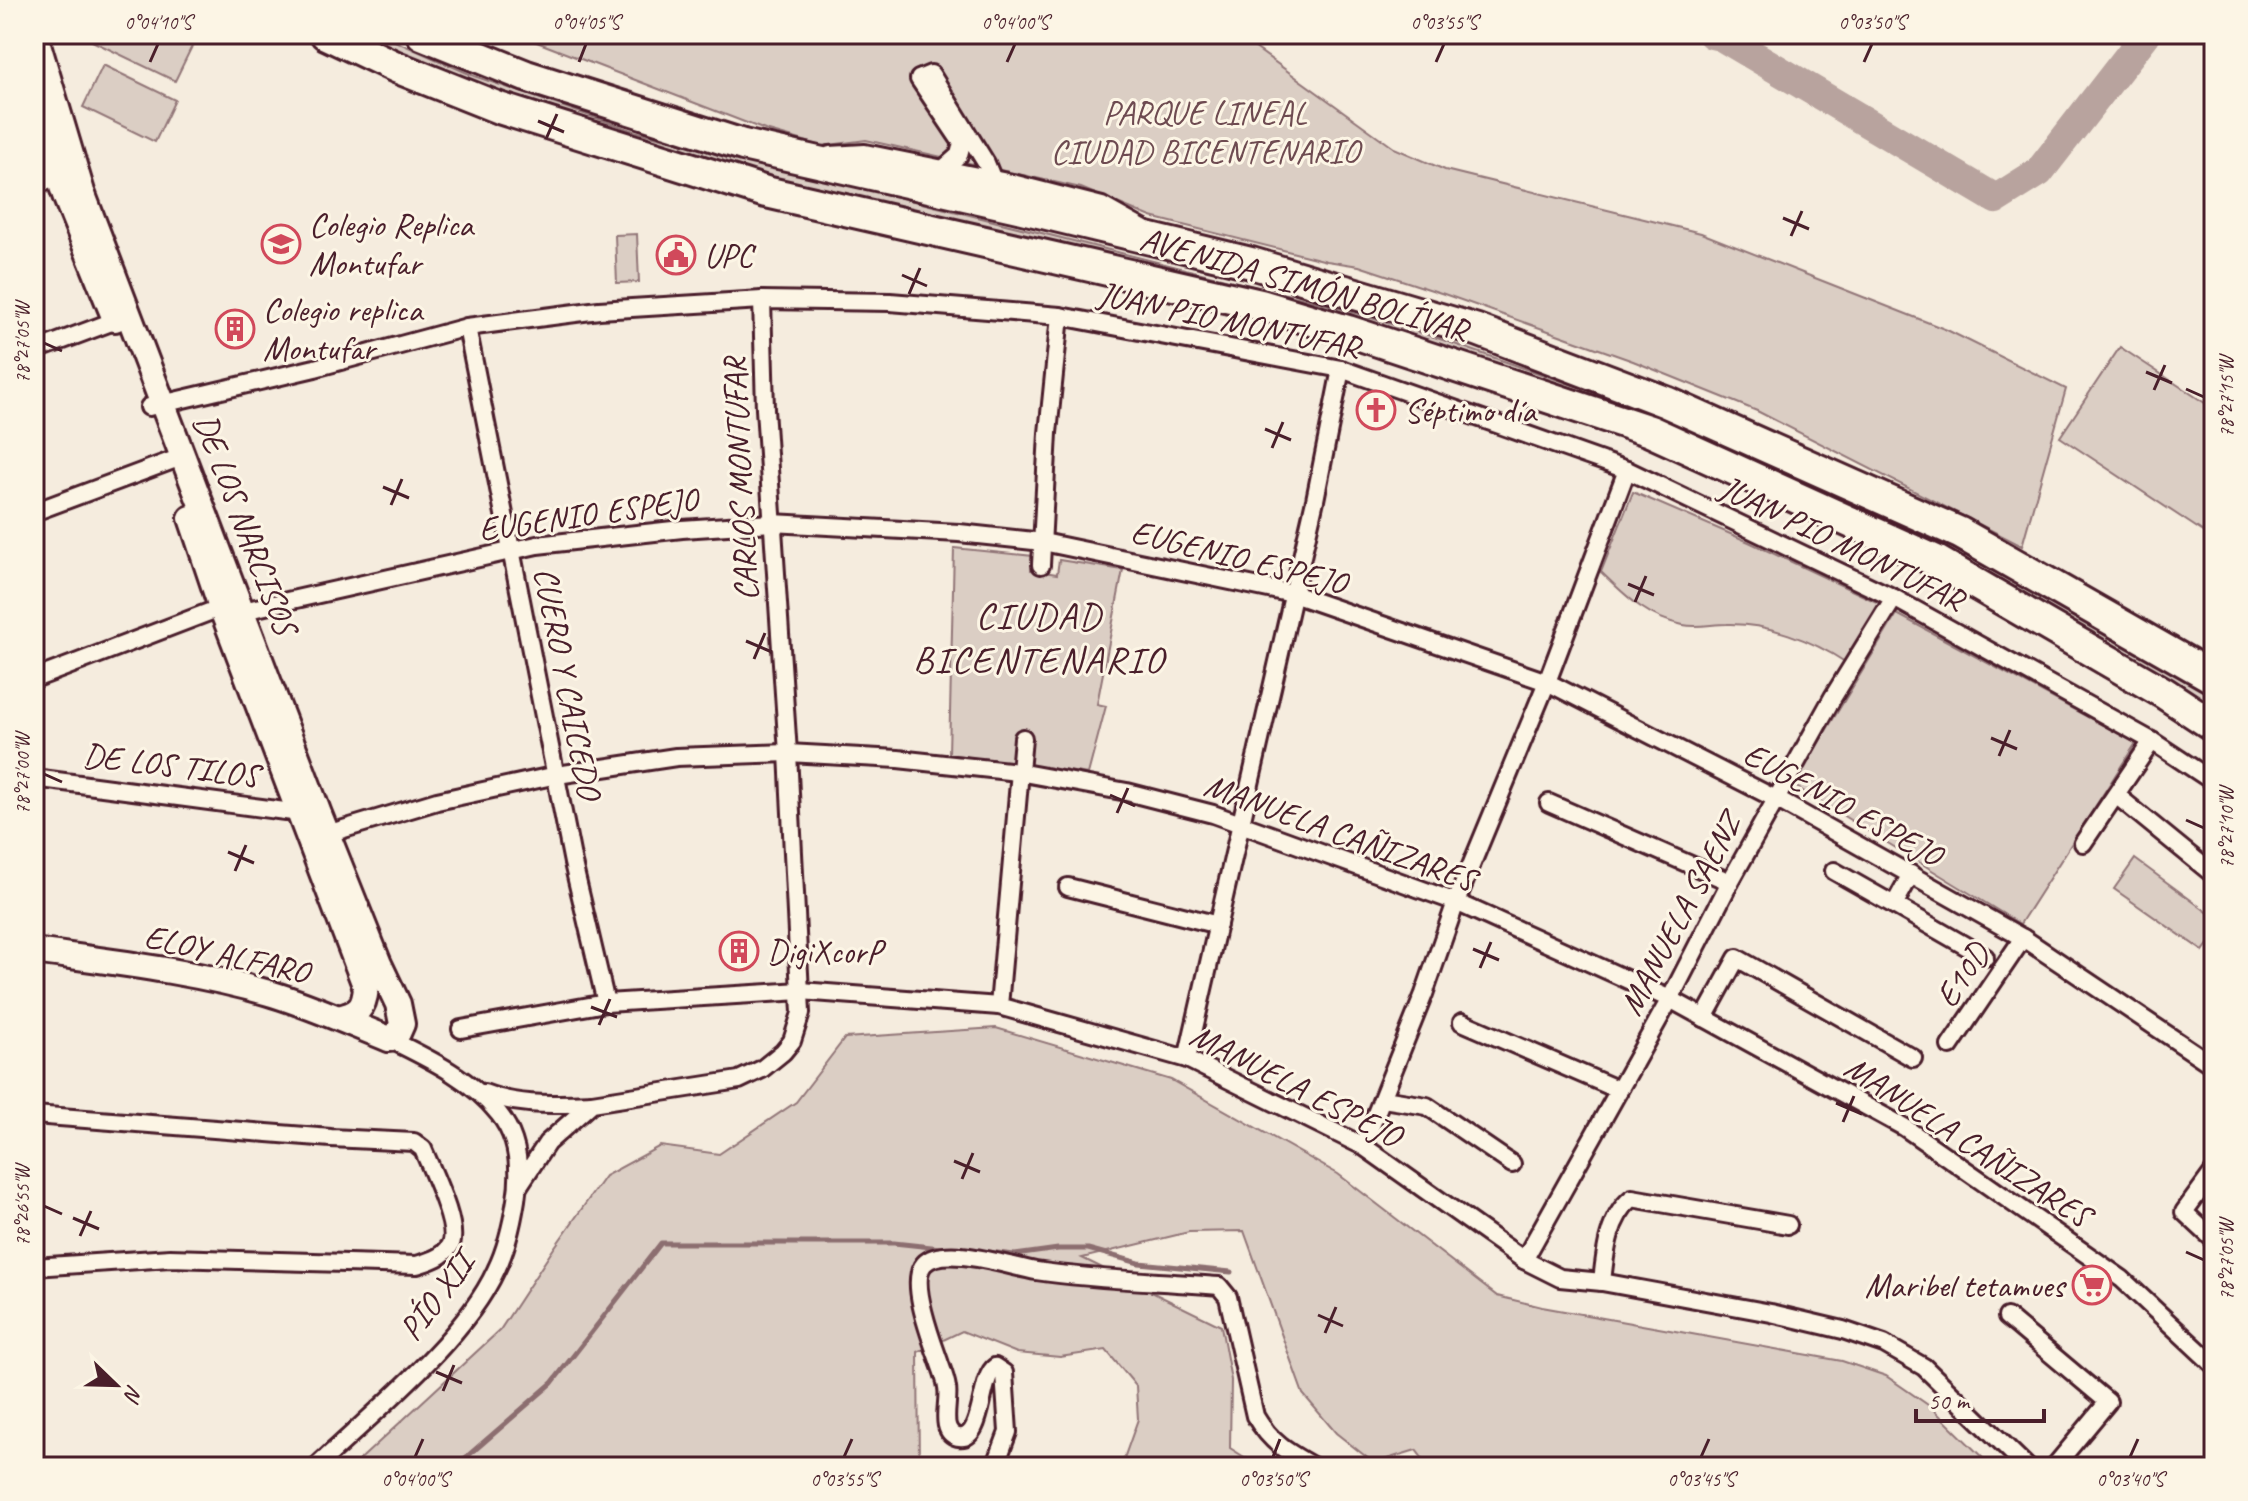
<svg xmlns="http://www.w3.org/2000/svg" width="2248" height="1501" font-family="Caveat,sans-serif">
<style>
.green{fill:#dbcec4;stroke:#927678;stroke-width:2}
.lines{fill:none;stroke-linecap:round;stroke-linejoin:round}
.stream{stroke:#8c6e70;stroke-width:5}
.river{stroke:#b8a39e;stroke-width:30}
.street-casing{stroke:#4a1f2b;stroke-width:22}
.secondary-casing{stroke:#4a1f2b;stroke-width:30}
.highway-casing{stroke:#4a1f2b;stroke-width:36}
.street{stroke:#fcf5e5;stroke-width:16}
.secondary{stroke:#fcf5e5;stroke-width:24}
.highway{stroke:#fcf5e5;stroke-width:30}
.ticks{fill:none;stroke:#4a1f2b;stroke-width:3}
.labels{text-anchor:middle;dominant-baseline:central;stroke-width:6;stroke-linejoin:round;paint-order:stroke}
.park-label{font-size:34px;fill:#6e4b51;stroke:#fcf5e5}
.poi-label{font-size:34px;fill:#4a1f2b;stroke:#fcf5e5;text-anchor:start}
.street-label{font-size:34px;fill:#4a1f2b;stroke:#fcf5e5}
.quarter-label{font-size:38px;letter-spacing:2px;fill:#4a1f2b;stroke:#fcf5e5}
.neatline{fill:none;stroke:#4a1f2b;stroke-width:3}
.ticks-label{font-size:20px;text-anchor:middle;fill:#4a1f2b}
</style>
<rect width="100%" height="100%" fill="#f5ecde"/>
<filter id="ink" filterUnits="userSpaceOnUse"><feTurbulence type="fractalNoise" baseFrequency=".0125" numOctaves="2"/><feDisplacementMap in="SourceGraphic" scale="16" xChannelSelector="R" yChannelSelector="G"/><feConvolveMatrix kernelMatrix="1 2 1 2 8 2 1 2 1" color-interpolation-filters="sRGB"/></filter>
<g filter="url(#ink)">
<!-- green -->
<g class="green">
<path d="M 91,34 L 198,34 L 175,81 L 88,39 Z"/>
<path d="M 357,34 L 379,34 L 474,76 L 634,131 L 1329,305 L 1437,338 L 1663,416 L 1942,539 L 2169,667 L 2214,696 L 2214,706 L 2163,674 L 1987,574 L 1725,450 L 731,169 L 470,83 Z"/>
<path d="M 516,34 L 1236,34 L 1394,148 L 1445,170 L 1701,233 L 1947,330 L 2066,389 L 2022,546 L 1757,411 L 1633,361 L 1444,294 L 1359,266 L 1327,261 L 1151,217 L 1081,188 L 866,140 L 822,146 L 765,130 Z"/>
<path d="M 103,65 L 175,100 L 155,142 L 83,107 Z"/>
<path d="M 637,234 L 639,282 L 617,283 L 615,235 Z"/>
<path d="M 2120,347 L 2214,409 L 2214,539 L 2060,437 Z"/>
<path d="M 1633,492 L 1749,542 L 1881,604 L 1845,662 C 1812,640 1767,623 1727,624 C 1712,624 1698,628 1683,625 C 1647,618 1626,596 1601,572 Z"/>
<path d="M 954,548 L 1033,556 L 1031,570 L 1057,574 L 1059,560 L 1123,570 L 1097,704 L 1106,706 L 1088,774 L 949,754 Z"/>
<path d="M 1897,614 L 2136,743 L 2020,924 L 1793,785 Z"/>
<path d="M 2135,859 L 2214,917 L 2214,936 L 2203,951 L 2114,889 Z"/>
<path d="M 996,1028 L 1171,1080 L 1338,1174 L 1497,1296 L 1542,1307 L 1842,1361 L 1886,1376 L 1931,1407 L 1992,1467 L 1429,1467 L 1416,1450 L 1374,1463 L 1336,1433 L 1303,1394 L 1244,1231 L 1189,1232 L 1082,1258 L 1221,1326 L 1231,1380 L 1230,1448 L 1260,1467 L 1121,1467 L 1138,1419 L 1136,1386 L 1106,1350 L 1060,1357 L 1017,1353 L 962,1331 L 918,1352 L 919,1467 L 352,1467 L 500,1330 L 554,1248 L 605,1176 L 660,1146 L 719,1154 L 796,1102 L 845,1038 Z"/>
</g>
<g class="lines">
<!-- stream -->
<g class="stream">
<path d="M 988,1252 L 1015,1255 L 1058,1249 L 1088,1249 L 1139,1263 L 1231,1272"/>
<path d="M 455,1467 L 552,1383 L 661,1243 L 894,1243 L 950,1249"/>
</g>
<!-- river -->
<path class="river" d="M 1712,34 L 1721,36 L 1996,199 L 2039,172 L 2146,34"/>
<defs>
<g id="street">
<path d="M 830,155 L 865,153 L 1012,183 L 1102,206 L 1143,229"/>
<path d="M 942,170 L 959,155 L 962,143 L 919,79 L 931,74 L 986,163 L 993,180"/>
<path d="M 34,186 L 66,174"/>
<path d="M 467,327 L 573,863 L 606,1003"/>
<path d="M 34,351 L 122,318"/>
<path d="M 149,407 L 315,368 L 467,327 L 599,310 L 762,300 L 890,302 L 1060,316 L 1341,369 L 1627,470 L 1894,598 L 2152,741 L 2214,782"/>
<path d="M 34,512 L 184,456"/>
<path d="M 1041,565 L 1048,433 L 1060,316"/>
<path d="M 243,611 L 537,545 L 682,529 L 772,523 L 959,533 L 1043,542 L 1293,594 L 1547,682 L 1776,799 L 2023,938 L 2214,1066"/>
<path d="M 34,679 L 230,604"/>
<path d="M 34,778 L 300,813"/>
<path d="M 2116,795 L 2214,875"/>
<path d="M 1549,803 L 1730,882"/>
<path d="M 327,834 L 437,801 L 557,775 L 676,757 L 788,753 L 898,759 L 1018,772 L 1127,792 L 1213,814 L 1456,902 L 1670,999 L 1904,1127 L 2122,1279 L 2214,1365"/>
<path d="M 2083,843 L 2152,741"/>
<path d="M 1834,871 L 1894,905"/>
<path d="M 1911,874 L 1894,905 L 1985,957"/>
<path d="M 1068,887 L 1218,925"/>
<path d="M 999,1006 L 1023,738"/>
<path d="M 1704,1018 L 1737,958 L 1913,1058"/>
<path d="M 1462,1022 L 1619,1090"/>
<path d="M 461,1029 L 606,1003 L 801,991 L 999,1006 L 1187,1059 L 1363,1146 L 1524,1260 L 1560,1278 L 1602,1282 L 1771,1313 L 1843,1330 L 1884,1344 L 1924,1367 L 2027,1467"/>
<path d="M 1950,1046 L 2023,938"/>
<path d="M 1187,1059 L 1315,500 L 1341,369"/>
<path d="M 484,1093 C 520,1107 554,1104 592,1103"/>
<path d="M 1383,1099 L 1427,1106 L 1512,1164"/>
<path d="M 34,1115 L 331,1138 L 414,1142 L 423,1149 C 431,1169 461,1229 450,1246 C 442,1258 429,1261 417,1265 L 170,1258 L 34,1267"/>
<path d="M 1363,1146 L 1424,994 L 1456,902 L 1547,682 L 1627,470"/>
<path d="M 2214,1171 L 2184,1212 L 2214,1240"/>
<path d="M 518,1187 L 547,1143 L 592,1103 L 739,1080 L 762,1069 L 783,1052 L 792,1041 L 801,1013 L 788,753 L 765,409 L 762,300"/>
<path d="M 1524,1260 L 1670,999 L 1730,882 L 1833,697 L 1894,598"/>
<path d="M 1602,1282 C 1605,1253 1608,1218 1632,1198 L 1788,1225"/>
<path d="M 2007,1317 L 2108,1402 L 2054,1467"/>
<path d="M 316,1467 C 372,1414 464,1340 496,1270 C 507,1248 512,1225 516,1200 C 521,1170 519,1139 499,1114 C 472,1079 428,1058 389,1039"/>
<path d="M 995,1467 L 1008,1432 L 1004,1373 L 995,1367 C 979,1378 984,1442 958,1437 C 938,1432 950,1402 947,1388 C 946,1380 943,1372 940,1364 C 933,1343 908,1282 924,1264 C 943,1243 1011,1267 1036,1271 C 1097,1280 1158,1281 1219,1286 L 1228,1297 L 1255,1416 C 1271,1443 1287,1452 1314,1467"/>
</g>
<g id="secondary">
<path d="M 34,105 L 66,198 L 115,319"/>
<path d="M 191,518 L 221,607 L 366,988 C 364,1008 359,1013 339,1018"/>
<path d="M 34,951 C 112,962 193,971 269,993 C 310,1005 349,1023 389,1039 L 398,1033 L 402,1024 L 398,1004 L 379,964 L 319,814 L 82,192 L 35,34"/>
</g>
<g id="highway">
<path d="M 326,34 L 396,67 L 499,108 L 766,192 L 1261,305 L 1348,331 L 1650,431 L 1938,562 L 2164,693 L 2214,726"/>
<path d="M 422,34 L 526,76 L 743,145 L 1014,206 L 1251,263 L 1477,330 L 1666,402 L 1960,533 L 2214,678"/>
</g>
</defs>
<!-- street casing -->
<use href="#street" class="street-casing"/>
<!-- secondary casing -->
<use href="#secondary" class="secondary-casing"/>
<!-- highway casing -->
<use href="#highway" class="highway-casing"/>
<!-- street -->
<use href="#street" class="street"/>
<!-- secondary -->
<use href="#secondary" class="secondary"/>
<!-- highway -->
<use href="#highway" class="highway"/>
</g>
</g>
<!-- ticks -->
<path class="ticks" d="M 150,62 L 158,44M 579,62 L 586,44M 1007,62 L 1015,44M 1436,62 L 1444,44M 1864,62 L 1872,44M 538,121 L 564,132M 546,139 L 557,114M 1783,218 L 1809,229M 1791,236 L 1802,211M 902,275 L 927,286M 909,294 L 920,268M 44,343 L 62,351M 2146,372 L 2172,383M 2186,389 L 2204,397M 2154,390 L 2165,365M 1265,429 L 1291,440M 1272,448 L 1283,422M 383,487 L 409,498M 391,505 L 402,479M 1628,584 L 1654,595M 1635,602 L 1646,576M 746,641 L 772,652M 754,659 L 765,633M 1991,738 L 2017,749M 1999,756 L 2010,730M 44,774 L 62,782M 1110,795 L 1135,806M 1117,813 L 1128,788M 2186,820 L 2204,828M 228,852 L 254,863M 235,871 L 246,845M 1473,949 L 1499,960M 1480,968 L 1491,942M 591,1007 L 617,1017M 599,1025 L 610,999M 1836,1103 L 1862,1114M 1843,1122 L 1854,1096M 954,1161 L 980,1172M 962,1179 L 973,1153M 44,1206 L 62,1214M 73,1218 L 99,1229M 80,1236 L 91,1211M 2186,1252 L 2204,1260M 1318,1315 L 1343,1326M 1325,1333 L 1336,1307M 436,1372 L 462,1383M 443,1391 L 454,1365M 415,1457 L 423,1439M 844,1457 L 852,1439M 1273,1457 L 1280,1439M 1701,1457 L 1709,1439M 2130,1457 L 2138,1439"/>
<!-- icons -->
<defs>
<symbol id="university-ring" viewBox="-11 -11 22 22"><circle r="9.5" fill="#fcf5e5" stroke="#d1495b" stroke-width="1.5"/><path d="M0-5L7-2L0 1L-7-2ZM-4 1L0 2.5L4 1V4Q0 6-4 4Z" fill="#d1495b"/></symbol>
<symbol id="civic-ring" viewBox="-11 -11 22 22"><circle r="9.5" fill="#fcf5e5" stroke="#d1495b" stroke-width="1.5"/><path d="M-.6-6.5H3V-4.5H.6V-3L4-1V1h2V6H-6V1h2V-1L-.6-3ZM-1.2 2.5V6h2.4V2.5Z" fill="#d1495b"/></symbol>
<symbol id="building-ring" viewBox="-11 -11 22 22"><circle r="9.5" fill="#fcf5e5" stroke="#d1495b" stroke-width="1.5"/><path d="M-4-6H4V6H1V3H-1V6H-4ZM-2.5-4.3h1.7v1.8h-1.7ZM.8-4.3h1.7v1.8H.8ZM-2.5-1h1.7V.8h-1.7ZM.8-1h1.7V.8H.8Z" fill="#d1495b"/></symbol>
<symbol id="church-ring" viewBox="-11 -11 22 22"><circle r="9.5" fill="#fcf5e5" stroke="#d1495b" stroke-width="1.5"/><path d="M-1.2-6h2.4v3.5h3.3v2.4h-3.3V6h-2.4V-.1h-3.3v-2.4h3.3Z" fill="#d1495b"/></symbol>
<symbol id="supermarket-ring" viewBox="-11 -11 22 22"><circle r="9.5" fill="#fcf5e5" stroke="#d1495b" stroke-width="1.5"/><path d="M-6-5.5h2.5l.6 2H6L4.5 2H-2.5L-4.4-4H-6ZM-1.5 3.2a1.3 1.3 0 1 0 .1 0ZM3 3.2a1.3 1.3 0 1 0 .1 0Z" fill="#d1495b"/></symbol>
</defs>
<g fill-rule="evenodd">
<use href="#university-ring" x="259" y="222" width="44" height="44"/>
<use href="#civic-ring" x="654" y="233" width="44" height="44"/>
<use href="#building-ring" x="213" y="307" width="44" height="44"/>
<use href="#church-ring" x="1354" y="388" width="44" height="44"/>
<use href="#building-ring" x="717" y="929" width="44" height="44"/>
<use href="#supermarket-ring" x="2070" y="1263" width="44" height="44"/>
</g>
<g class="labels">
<!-- park labels -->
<g class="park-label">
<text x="1205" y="112">PARQUE LINEAL<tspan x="1205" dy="39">CIUDAD BICENTENARIO</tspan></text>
</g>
<!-- poi labels -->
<g class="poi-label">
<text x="309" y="224">Colegio Replica<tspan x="309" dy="39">Montufar</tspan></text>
<text x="704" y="255">UPC</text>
<text x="263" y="309">Colegio replica<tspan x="263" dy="39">Montufar</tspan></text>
<text x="1404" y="410">Séptimo día</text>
<text x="767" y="951">DigiXcorP</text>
<text x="2064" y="1285" text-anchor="end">Maribel tetamues</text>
</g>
<!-- street labels -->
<g class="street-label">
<text transform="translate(1304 284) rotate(16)">AVENIDA SIMÓN BOLÍVAR</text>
<text transform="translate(1229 320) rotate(12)">JUAN PIO MONTUFAR</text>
<text transform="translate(740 479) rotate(-93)">CARLOS MONTUFAR</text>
<text transform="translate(588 514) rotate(-8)">EUGENIO ESPEJO</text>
<text transform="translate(246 524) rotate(69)">DE LOS NARCISOS</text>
<text transform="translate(1842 543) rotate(26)">JUAN PIO MONTUFAR</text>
<text transform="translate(1239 557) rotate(14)">EUGENIO ESPEJO</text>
<text transform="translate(568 683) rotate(79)">CUERO Y CAICEDO</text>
<text transform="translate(171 765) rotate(7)">DE LOS TILOS</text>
<text transform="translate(1843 804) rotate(29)">EUGENIO ESPEJO</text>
<text transform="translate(1340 832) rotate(20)">MANUELA CAÑIZARES</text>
<text transform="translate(1680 914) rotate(-62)">MANUELA SAENZ</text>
<text transform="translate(227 954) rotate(13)">ELOY ALFARO</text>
<text transform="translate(1962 975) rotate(-56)">E10D</text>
<text transform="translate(1296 1085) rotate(27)">MANUELA ESPEJO</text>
<text transform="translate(1968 1141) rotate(33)">MANUELA CAÑIZARES</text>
<text transform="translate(436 1296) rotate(-53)">PÍO XII</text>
</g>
<!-- quarter labels -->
<g class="quarter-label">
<text x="1039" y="615">CIUDAD<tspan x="1039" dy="44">BICENTENARIO</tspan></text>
</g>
</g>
<!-- margin -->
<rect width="2248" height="1501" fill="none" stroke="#fcf5e5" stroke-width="88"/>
<!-- north arrow -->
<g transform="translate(116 1385) rotate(113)" stroke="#fcf5e5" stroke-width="6" paint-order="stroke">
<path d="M0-6L14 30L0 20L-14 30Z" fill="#4a1f2b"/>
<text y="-12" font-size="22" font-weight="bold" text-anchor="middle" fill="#4a1f2b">N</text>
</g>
<!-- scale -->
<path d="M1916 1409v12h128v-12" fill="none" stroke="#4a1f2b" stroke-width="4"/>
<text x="1928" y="1409" font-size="24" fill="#4a1f2b" stroke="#fcf5e5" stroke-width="6" paint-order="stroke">50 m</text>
<rect x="44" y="44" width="2160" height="1413" class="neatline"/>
<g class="ticks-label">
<text x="158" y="29">0°04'10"S</text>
<text x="586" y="29">0°04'05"S</text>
<text x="1015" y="29">0°04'00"S</text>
<text x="1444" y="29">0°03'55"S</text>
<text x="1872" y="29">0°03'50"S</text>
<text transform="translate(22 343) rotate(-90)" y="7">78°27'05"W</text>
<text transform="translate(2226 397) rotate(-90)" y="7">78°27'15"W</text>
<text transform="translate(22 774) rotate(-90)" y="7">78°27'00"W</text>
<text transform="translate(2226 828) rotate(-90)" y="7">78°27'10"W</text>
<text transform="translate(22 1206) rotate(-90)" y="7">78°26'55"W</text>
<text transform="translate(2226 1260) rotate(-90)" y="7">78°27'05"W</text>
<text x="415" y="1486">0°04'00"S</text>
<text x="844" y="1486">0°03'55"S</text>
<text x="1273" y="1486">0°03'50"S</text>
<text x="1701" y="1486">0°03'45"S</text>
<text x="2130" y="1486">0°03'40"S</text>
</g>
</svg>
